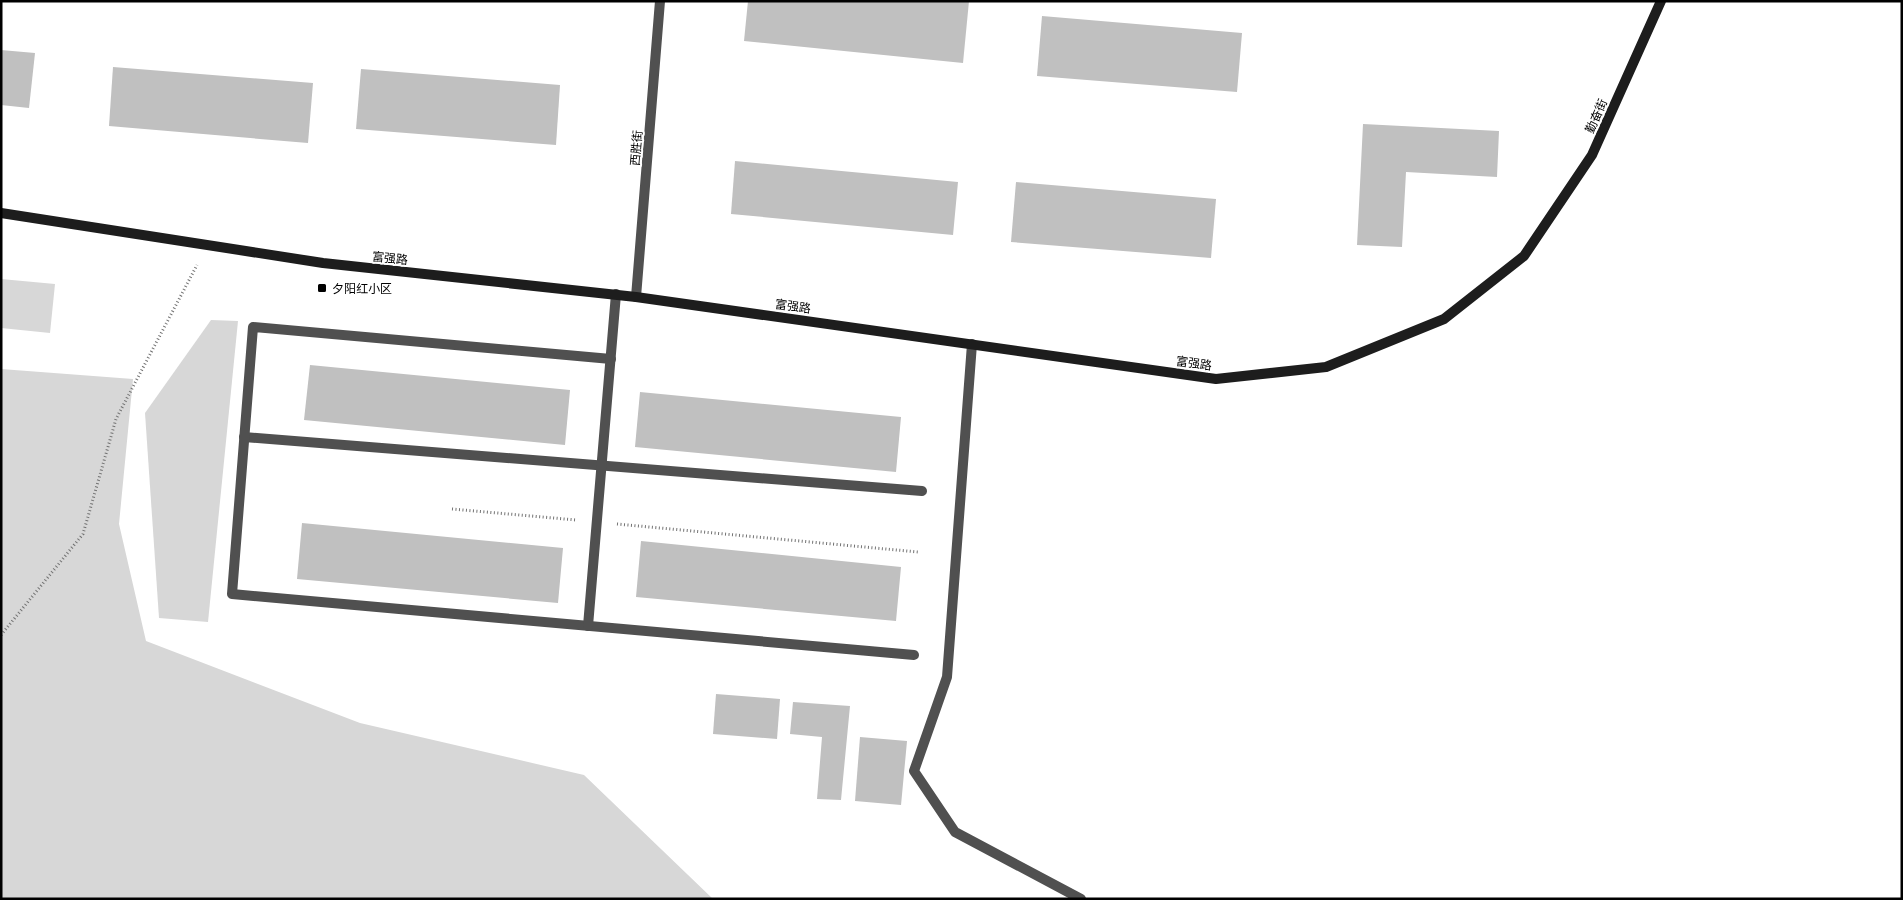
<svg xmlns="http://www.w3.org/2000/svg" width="1903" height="900" font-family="Montserrat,'Noto Sans SC',sans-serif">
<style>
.green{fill:#d7d7d7}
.building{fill:#c0c0c0}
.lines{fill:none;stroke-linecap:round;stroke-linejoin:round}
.path{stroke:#727272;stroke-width:3;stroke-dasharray:1 2.5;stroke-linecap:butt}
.lane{stroke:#505050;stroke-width:10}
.street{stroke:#505050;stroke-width:10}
.secondary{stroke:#1d1d1d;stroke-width:10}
.poi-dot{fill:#000;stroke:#fff;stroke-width:2}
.labels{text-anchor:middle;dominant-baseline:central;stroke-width:4;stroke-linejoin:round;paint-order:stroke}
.street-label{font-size:12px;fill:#000;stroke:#fff}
.poi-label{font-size:12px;fill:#000;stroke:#fff;text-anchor:start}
</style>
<rect width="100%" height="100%" fill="#fff"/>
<!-- green -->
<g class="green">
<path d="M 1,279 L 55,284 L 50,333 L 1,328 Z"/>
<path d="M 211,320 L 238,321 L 208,622 L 159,618 L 145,413 Z"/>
<path d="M 1,369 L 133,379 L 119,524 L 146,641 L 360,723 L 584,775 L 713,899 L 1,899 Z"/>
</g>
<!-- building -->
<g class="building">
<path d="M 748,1 L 969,1 L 963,63 L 744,41 Z"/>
<path d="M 1042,16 L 1242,33 L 1237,92 L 1037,76 Z"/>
<path d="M 1,50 L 35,53 L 29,108 L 1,105 Z"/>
<path d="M 113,67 L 313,83 L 308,143 L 109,126 Z"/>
<path d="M 361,69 L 560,85 L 556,145 L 356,129 Z"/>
<path d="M 1363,124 L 1499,131 L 1497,177 L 1406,172 L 1402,247 L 1357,245 Z"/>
<path d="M 735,161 L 958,182 L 953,235 L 731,214 Z"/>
<path d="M 1016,182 L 1216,199 L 1211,258 L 1011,242 Z"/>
<path d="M 310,365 L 570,390 L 565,445 L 304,420 Z"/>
<path d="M 640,392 L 901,417 L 896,472 L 635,447 Z"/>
<path d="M 302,523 L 563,548 L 558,603 L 297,579 Z"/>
<path d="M 641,541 L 901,567 L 896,621 L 636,597 Z"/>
<path d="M 716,694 L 780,699 L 777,739 L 713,734 Z"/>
<path d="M 793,702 L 850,706 L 841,800 L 817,799 L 822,737 L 790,734 Z"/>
<path d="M 860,737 L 907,741 L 901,805 L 855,801 Z"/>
</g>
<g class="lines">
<!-- path -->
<g class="path">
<path d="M 452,509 L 576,520"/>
<path d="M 617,524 L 918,552"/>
<path d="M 1,635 L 83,534 L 116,419 L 197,265"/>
</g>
<!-- lane -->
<g class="lane">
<path d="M 972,344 L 947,677 L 914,771 L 955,832 L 1081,899"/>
<path d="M 244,437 L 922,491"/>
</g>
<!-- street -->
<g class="street">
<path d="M 636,297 L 660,1"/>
<path d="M 611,359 L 253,327 L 232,594 L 914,655"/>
<path d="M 588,626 L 616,294"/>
</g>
<!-- secondary -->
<path class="secondary" d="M 1,213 L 323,263 L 636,297 L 1216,379 L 1326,367 L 1444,319 L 1524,256 L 1592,155 L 1661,1"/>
</g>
<!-- markers -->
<rect class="poi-dot" x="317" y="283" width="10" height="10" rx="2.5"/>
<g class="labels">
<!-- street labels -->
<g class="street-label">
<text transform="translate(1596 116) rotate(-66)">勤奋街</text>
<text transform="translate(636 148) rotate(-85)">西胜街</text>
<text transform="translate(390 258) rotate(6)">富强路</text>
<text transform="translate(793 306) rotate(8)">富强路</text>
<text transform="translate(1194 363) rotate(8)">富强路</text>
</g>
<!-- poi labels -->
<g class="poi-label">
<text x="332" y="288">夕阳红小区</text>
</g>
</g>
<!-- border -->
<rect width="1903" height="900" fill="none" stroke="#000000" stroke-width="5"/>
</svg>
